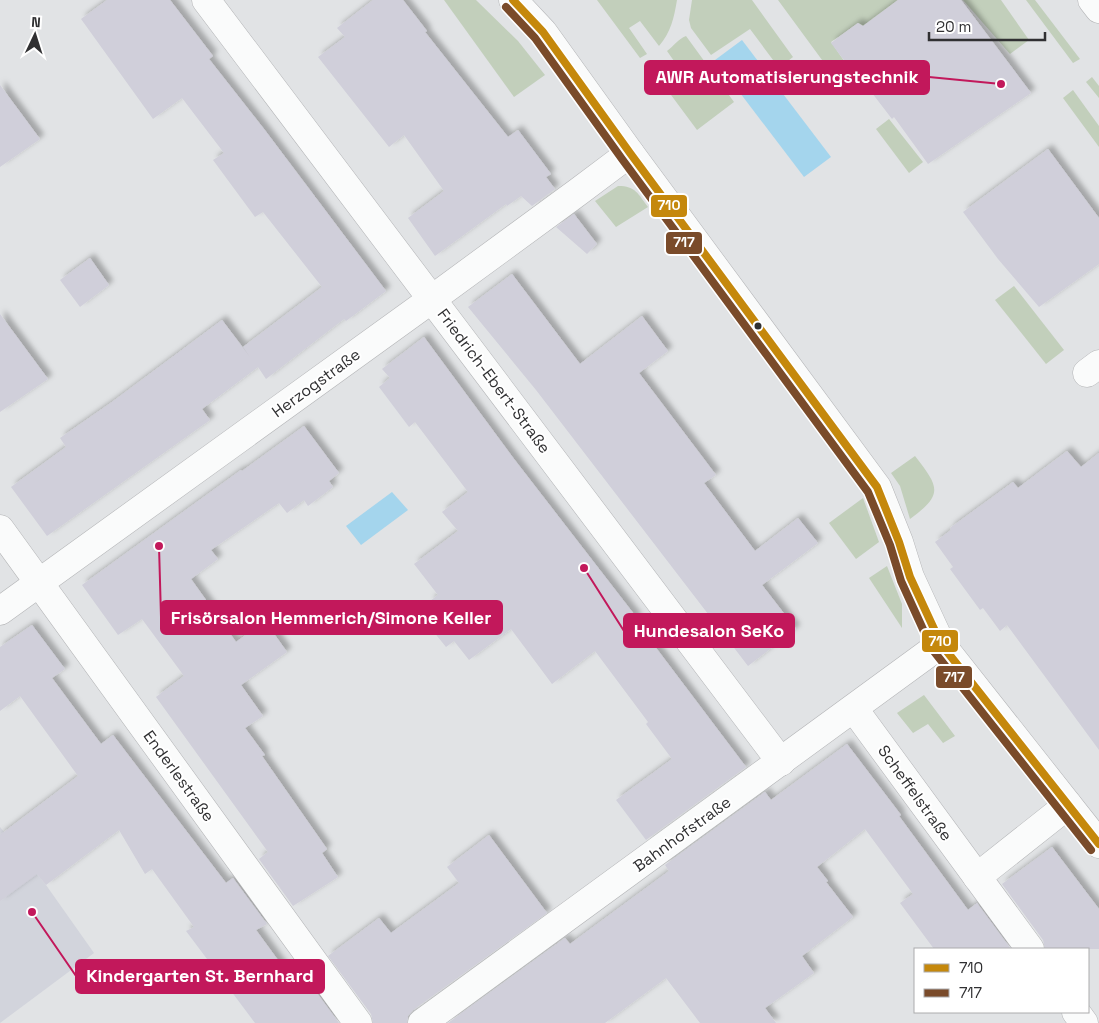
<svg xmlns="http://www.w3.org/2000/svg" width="1099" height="1023" font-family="'Space Grotesk',sans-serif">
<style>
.built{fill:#d2d4dc}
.green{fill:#c2cfbb}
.water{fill:#a4d5ed}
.building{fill:#d0cfda;filter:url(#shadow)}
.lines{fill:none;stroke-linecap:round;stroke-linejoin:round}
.minor-casing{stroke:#b3b4b6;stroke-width:29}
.minor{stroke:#fafbfb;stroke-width:28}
.bus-1-casing{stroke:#fff;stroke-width:11}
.bus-2-casing{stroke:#fff;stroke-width:11}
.bus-1{stroke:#c5880c;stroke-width:8}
.bus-2{stroke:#7a4b2a;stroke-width:8}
.bus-dot{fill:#303032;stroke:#fff;stroke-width:2}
.labels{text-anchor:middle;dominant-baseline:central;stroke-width:4;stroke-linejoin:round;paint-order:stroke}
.street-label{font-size:16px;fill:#303032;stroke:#fff}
.leader{fill:none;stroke:#c2185b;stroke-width:2}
.callout-dot{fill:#c2185b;stroke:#fff;stroke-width:2}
.callout{fill:#c2185b;stroke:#c2185b;stroke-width:2}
.callout-label{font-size:18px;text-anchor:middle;font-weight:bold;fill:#fff}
.line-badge{stroke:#fff;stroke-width:2}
.badge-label{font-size:14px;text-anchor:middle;font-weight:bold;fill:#fff}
</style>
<defs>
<filter id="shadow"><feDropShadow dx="4.5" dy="-4.5" stdDeviation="2.5" flood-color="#0004"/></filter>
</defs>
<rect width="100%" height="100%" fill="#e1e3e5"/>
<!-- built -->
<path class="built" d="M 0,827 L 46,885 L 94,953 L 0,1023 Z"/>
<!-- green -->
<g class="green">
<path d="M 444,0 L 476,0 L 518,41 L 545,75 L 514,97 Z"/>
<path d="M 597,0 L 677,0 C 674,18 671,32 659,46 L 640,21 L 629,28 L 647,54 L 640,58 Z"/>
<path d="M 692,0 L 752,0 L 793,57 L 779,68 L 750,29 L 711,55 L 691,28 L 689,20 Z"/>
<path d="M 778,0 L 898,0 L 863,26 L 858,23 L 831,42 L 849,68 L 836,79 Z"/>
<path d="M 963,0 L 1001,0 L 1029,40 L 1010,54 Z"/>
<path d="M 1026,0 L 1035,0 L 1080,59 L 1073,63 Z"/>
<path d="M 686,36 L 734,102 L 697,130 L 651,68 L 659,62 L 678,89 L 688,81 L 667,51 C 674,46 678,39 686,36 Z"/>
<path d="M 1092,77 L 1099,86 L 1099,98 L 1086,82 Z"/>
<path d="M 1073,90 L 1099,126 L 1099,147 L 1063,98 Z"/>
<path d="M 889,119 L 923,162 L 909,173 L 876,129 Z"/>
<path d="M 618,186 C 636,186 638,194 648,207 L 616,227 L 595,201 Z"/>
<path d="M 1014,286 L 1064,350 L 1046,364 L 995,300 Z"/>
<path d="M 915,456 C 939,487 944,494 910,519 L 900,486 L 891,473 Z"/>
<path d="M 863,498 L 879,542 L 856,559 L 829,523 Z"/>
<path d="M 887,566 L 902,604 L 902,628 L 869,578 Z"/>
<path d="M 924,695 L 955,736 L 943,743 L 928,724 L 913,733 L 897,713 Z"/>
</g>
<!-- water -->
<g class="water">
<path d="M 742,40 L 831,157 L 804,177 L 715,60 Z"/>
<path d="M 392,492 L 408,510 L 361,545 L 346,526 Z"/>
</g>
<!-- building -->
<g class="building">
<path d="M 107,0 L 170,0 L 213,56 L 209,59 L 264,129 L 386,291 L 346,321 L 344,319 L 266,379 L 258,367 L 202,409 L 210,420 L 47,536 L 11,487 L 66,447 L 60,438 L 112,402 L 222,320 L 250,357 L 243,347 L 322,287 L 263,212 L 255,217 L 213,160 L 224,153 L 182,98 L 153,119 L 81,19 Z"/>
<path d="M 373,0 L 403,0 L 427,31 L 425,32 L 508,137 L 518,130 L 551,174 L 546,177 L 555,189 L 532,206 L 521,196 L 507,206 L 506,204 L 435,256 L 408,218 L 444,191 L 404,135 L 389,147 L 318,57 L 345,37 L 337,28 Z"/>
<path d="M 898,0 L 961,0 L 1031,93 L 928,164 L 894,117 L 892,119 L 872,93 L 870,95 L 831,43 L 858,23 L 863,26 Z"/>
<path d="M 0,85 L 40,139 L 0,167 Z"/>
<path d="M 1048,149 L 1099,218 L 1099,264 L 1039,307 L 998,259 L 963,212 Z"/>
<path d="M 574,214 L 597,244 L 587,254 L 556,227 Z"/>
<path d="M 90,258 L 109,285 L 80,307 L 60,280 Z"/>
<path d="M 512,274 L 580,364 L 642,316 L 668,351 L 639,373 L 716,475 L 704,483 L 755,551 L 798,518 L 818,543 L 762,585 L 796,629 L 748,666 L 536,390 L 468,307 Z"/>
<path d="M 0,314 L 48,379 L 0,412 Z"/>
<path d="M 424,337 L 514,459 L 637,618 L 635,620 L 746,767 L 646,840 L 616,800 L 672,759 L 646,724 L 648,722 L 595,651 L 552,684 L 511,629 L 469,660 L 454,641 L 446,647 L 424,620 L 437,610 L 430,601 L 438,595 L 414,564 L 458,531 L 442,512 L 468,492 L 415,422 L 409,427 L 379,387 L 390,378 L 382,369 Z"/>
<path d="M 304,426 L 339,473 L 329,481 L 333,487 L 308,506 L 304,500 L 287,513 L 279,503 L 211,550 L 218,559 L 191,579 L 236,642 L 265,621 L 287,652 L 241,685 L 263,716 L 245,728 L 265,755 L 262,756 L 327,849 L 322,853 L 338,877 L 293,906 L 259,859 L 268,852 L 156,697 L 184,676 L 142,619 L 118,635 L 82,585 L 241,470 L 242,471 Z"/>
<path d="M 1067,451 L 1081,467 L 1099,453 L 1099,750 L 1007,625 L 1000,631 L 983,608 L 980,610 L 950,569 L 953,567 L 935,542 L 951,530 L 950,528 L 1013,482 L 1018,488 Z"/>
<path d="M 32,625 L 65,669 L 52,678 L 101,744 L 113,735 L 226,883 L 233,878 L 267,924 L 256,930 L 294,982 L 303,974 L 339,1023 L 255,1023 L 186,931 L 194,927 L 152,869 L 145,874 L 119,830 L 46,885 L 37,874 L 0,901 L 0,835 L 78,776 L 20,696 L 0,711 L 0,647 Z"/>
<path d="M 847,744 L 901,815 L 899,816 L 968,910 L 977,903 L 1011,949 L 934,949 L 900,903 L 913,894 L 865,829 L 817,867 L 828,881 L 826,882 L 853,917 L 802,956 L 814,973 L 765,1008 L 776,1023 L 700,1023 L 666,978 L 605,1023 L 448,1023 L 565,938 L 570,944 L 669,871 L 665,865 L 765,792 L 771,800 Z"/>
<path d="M 489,835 L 547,913 L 413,1010 L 408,1016 L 407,1023 L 373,1023 L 371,1014 L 328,956 L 379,918 L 391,933 L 459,883 L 447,867 Z"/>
<path d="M 1052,847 L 1099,909 L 1099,949 L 1045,949 L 1043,940 L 1002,884 Z"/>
</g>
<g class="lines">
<defs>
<g id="minor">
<path d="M 206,0 L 781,762"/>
<path d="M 513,0 L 543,32 L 630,153 L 877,487 L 899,542 L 910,577 L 941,644 L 1099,844"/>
<path d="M 1092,0 L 1099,9"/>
<path d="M 1087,373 L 1099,364"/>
<path d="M 0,529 L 358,1023"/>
<path d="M 0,611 L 432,299 L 578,192 L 630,153"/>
<path d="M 854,709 L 1030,949"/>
<path d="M 977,877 L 1068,805"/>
<path d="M 1076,1012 L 1084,1023"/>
<path d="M 422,1023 L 941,644"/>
</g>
</defs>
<!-- minor casing -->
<use href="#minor" class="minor-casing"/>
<!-- minor -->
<use href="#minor" class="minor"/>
<defs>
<path id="bus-1" d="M 513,0 L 543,32 L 630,153 L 877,487 L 899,542 L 910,577 L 941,644 L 1099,844"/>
<path id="bus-2" d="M 506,7 L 535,38 L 622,159 L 868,492 L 890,545 L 901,581 L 932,649 L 1091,850"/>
</defs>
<!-- bus-1 casing -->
<use href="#bus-1" class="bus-1-casing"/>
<!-- bus-2 casing -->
<use href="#bus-2" class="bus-2-casing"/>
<!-- bus-1 -->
<use href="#bus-1" class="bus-1"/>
<!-- bus-2 -->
<use href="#bus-2" class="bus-2"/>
</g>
<!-- markers -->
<circle class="bus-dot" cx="758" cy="326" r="4.5"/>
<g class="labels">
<!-- street labels -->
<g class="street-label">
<text transform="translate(494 381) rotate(53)">Friedrich-Ebert-Straße</text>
<text transform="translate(316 383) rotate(-36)">Herzogstraße</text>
<text transform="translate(179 776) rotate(54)">Enderlestraße</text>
<text transform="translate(915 793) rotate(54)">Scheffelstraße</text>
<text transform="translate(682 834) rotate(-36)">Bahnhofstraße</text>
</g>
</g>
<!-- callouts -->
<path class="leader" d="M1001 84L929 77M159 546L161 617M584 568L624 631M32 912L76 976"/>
<g class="callout-dot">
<circle cx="1001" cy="84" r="5"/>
<circle cx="159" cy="546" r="5"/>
<circle cx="584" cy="568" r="5"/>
<circle cx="32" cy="912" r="5"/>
</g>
<g class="callout">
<rect x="645" y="61" width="284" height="33" rx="5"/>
<rect x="161" y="601" width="341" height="33" rx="5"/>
<rect x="624" y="614" width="170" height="33" rx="5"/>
<rect x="76" y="960" width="248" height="33" rx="5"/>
</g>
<g class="callout-label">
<text x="787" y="83">AWR Automatisierungstechnik</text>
<text x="331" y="624">Frisörsalon Hemmerich/Simone Keller</text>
<text x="709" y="637">Hundesalon SeKo</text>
<text x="200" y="982">Kindergarten St. Bernhard</text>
</g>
<g class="line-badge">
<rect x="650" y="194" width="38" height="24" rx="5" fill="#c5880c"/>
<rect x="665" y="231" width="38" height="24" rx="5" fill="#7a4b2a"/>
<rect x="921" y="629" width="38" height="24" rx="5" fill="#c5880c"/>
<rect x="935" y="665" width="38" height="24" rx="5" fill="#7a4b2a"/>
</g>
<g class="badge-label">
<text x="669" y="210">710</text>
<text x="684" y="247">717</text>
<text x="940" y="646">710</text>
<text x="954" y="682">717</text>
</g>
<!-- legend -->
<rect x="914" y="948" width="175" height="65" fill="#ffffff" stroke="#acacad"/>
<rect x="924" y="964" width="25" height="8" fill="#c5880c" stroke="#acacad"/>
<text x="959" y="973" font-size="15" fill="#303032">710</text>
<rect x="924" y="989" width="25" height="8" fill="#7a4b2a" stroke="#acacad"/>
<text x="959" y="998" font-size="15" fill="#303032">717</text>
<!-- north arrow -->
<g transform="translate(35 35) rotate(4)" stroke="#ffffff" stroke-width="4" paint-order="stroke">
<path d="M0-4L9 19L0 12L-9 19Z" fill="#303032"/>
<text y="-8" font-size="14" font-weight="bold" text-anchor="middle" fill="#303032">N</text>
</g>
<!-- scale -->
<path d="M929 32v8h116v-8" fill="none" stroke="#303032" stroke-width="2.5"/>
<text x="936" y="32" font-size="15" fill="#303032" stroke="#ffffff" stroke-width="4" paint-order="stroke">20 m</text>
</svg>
